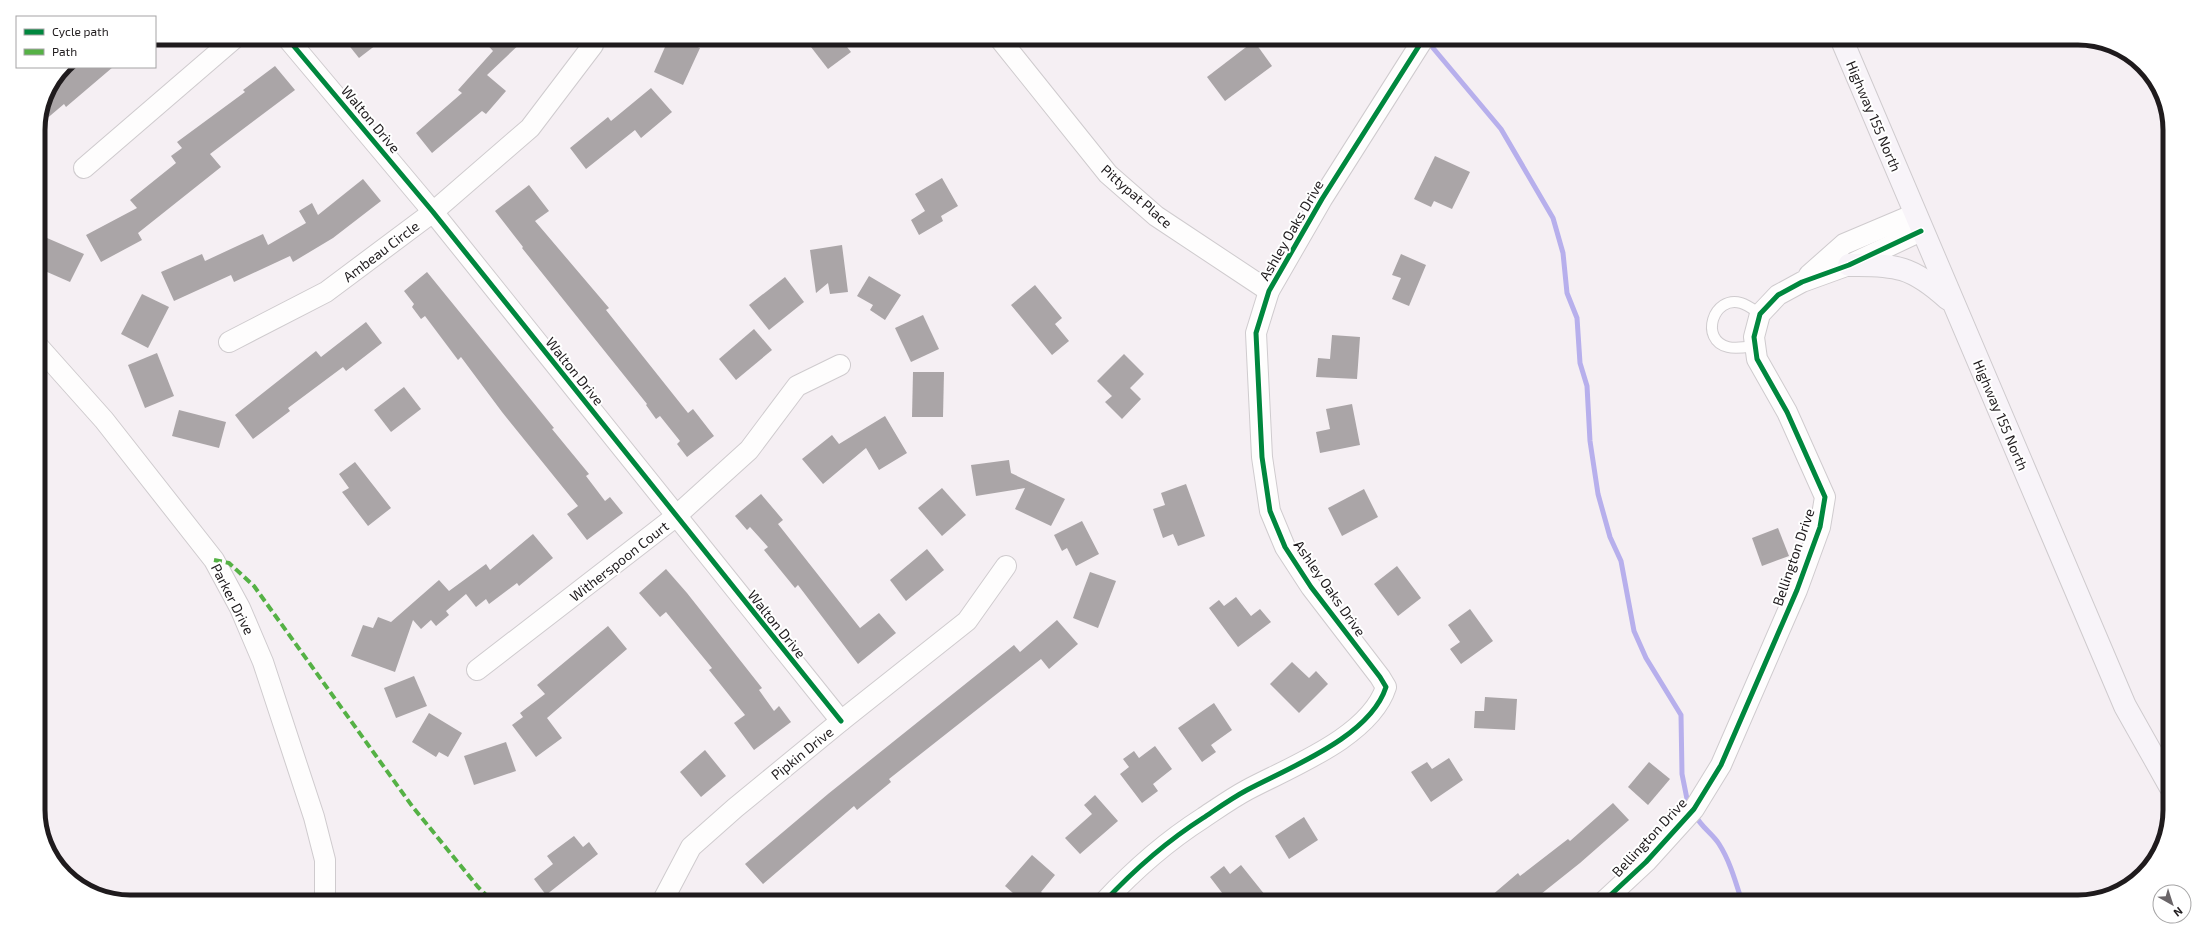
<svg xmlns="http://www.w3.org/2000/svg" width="2208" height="940" font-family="'Exo 2',sans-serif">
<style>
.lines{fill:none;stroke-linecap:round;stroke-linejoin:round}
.stream{stroke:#b7afec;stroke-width:5}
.building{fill:#aaa5a7}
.service-casing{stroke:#cfcbce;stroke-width:12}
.minor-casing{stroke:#cfcbce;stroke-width:22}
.secondary-casing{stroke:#cfcbce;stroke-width:24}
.service{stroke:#fefdfd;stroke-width:10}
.minor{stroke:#fefdfd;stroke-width:20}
.secondary{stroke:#f8f4f9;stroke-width:22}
.quiet{stroke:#55b145;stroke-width:4;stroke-dasharray:8 4;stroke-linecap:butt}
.cycleway-casing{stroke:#fff;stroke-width:8}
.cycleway{stroke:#00873e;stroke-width:5}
.labels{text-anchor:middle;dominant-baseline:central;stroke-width:4;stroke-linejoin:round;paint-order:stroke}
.street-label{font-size:14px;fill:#1f1b1d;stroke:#fff}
.rim{fill:none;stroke:#1f1b1d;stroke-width:5}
</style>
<rect width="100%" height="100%" fill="#f5eff3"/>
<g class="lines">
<!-- stream -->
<g class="stream">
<path d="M 1428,42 L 1501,129 L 1553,218 L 1563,253 L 1567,293 L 1577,318 L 1580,363 L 1587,386 L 1590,441 L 1598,494 L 1610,537 L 1621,561 L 1634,631 L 1646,658 L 1681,715 L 1682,774 L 1687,799 L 1691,806"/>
<path d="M 1695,815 C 1702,828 1712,833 1719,844 C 1730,861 1736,883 1742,902"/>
</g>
</g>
<!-- building -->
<g class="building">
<path d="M 343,38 L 385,38 L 359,58 Z"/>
<path d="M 481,38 L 526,38 L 487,75 L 506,91 L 486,114 L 482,111 L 432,153 L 416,133 L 462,93 L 458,90 L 493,51 Z"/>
<path d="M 669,38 L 677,38 L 700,48 L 683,85 L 654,72 Z"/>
<path d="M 804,38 L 840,38 L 851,52 L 828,69 Z"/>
<path d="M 1254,41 L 1272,66 L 1225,101 L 1207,77 Z"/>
<path d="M 275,66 L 295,90 L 210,154 L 221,167 L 138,233 L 142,240 L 101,262 L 86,235 L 137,208 L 130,200 L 176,163 L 171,156 L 182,148 L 177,142 L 245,92 L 243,90 Z"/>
<path d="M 66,67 L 113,67 L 66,107 L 64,104 L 38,126 L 47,90 Z"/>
<path d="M 651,88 L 672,112 L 641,138 L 635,130 L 586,169 L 570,148 L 608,117 L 611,121 Z"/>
<path d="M 1435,156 L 1470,172 L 1452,209 L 1434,201 L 1431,207 L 1414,199 Z"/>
<path d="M 942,178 L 958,206 L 941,216 L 943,221 L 919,235 L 911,220 L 925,211 L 915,194 Z"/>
<path d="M 363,179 L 381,201 L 333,238 L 293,262 L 290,256 L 234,282 L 231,275 L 174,301 L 161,272 L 202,254 L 205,261 L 263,234 L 268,245 L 306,223 L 299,211 L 312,203 L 318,215 Z"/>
<path d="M 529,185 L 549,211 L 535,221 L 609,308 L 606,310 L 688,413 L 693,409 L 714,436 L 687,457 L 677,444 L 680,441 L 660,416 L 656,419 L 646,405 L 647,404 L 522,248 L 523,247 L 495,211 Z"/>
<path d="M 47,238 L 84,254 L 70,282 L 38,268 L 38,257 Z"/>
<path d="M 842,245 L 848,292 L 830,294 L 828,283 L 816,293 L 810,250 Z"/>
<path d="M 1401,254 L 1426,265 L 1409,306 L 1392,299 L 1401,278 L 1392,275 Z"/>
<path d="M 427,272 L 554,428 L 552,429 L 589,474 L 586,476 L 605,501 L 610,497 L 623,513 L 587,540 L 567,514 L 578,506 L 502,412 L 461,357 L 458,360 L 425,316 L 421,319 L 412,307 L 414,304 L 404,291 Z"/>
<path d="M 869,276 L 901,295 L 885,320 L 870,310 L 873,305 L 857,296 Z"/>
<path d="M 785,277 L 804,302 L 769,330 L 749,305 Z"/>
<path d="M 1035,285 L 1062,318 L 1055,324 L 1069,341 L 1052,355 L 1011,305 Z"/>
<path d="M 142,294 L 169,307 L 148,348 L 121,334 Z"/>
<path d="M 923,315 L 939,349 L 911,362 L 895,328 Z"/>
<path d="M 366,322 L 382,343 L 346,371 L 343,367 L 288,408 L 290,411 L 253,439 L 235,415 L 316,351 L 321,357 Z"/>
<path d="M 754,329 L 772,350 L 736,380 L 719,359 Z"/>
<path d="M 1332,335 L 1360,337 L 1357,379 L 1316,377 L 1318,358 L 1330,359 Z"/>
<path d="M 157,353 L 174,396 L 145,408 L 128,365 Z"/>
<path d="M 1124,354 L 1144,374 L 1130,388 L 1141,399 L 1122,419 L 1105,402 L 1112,396 L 1097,381 Z"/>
<path d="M 913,372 L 944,372 L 943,417 L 912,417 Z"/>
<path d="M 404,387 L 421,409 L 391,432 L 374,410 Z"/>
<path d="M 1352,404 L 1360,445 L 1320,453 L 1316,432 L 1330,429 L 1326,409 Z"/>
<path d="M 179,410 L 226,422 L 219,448 L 172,436 Z"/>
<path d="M 885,416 L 907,453 L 879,470 L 866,448 L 823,484 L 802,459 L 832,435 L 839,444 Z"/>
<path d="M 1009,460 L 1011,473 L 1065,499 L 1051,526 L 1015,509 L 1025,488 L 976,496 L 971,465 Z"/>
<path d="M 355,462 L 391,508 L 368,526 L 342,492 L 349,488 L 339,474 Z"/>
<path d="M 1186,484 L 1205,536 L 1178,546 L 1173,534 L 1163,538 L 1153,509 L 1165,505 L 1161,493 Z"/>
<path d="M 942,488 L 966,515 L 942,536 L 918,508 Z"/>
<path d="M 1364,489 L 1378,517 L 1342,536 L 1328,508 Z"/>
<path d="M 761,494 L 783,520 L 778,524 L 860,628 L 879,613 L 896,633 L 858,664 L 798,585 L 795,588 L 764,550 L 768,547 L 750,527 L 747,530 L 735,516 Z"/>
<path d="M 1082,521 L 1099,554 L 1076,566 L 1067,548 L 1062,551 L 1054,535 Z"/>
<path d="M 1778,528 L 1789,556 L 1762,566 L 1752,538 Z"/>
<path d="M 533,534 L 553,558 L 519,586 L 517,583 L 489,604 L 486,599 L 476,607 L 466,594 L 446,611 L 449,615 L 436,626 L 431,620 L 421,629 L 413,620 L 395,672 L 351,656 L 363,625 L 373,628 L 378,617 L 391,622 L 439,580 L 449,591 L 486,564 L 490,570 Z"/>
<path d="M 927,549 L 944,570 L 906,601 L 890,580 Z"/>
<path d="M 1397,566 L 1421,598 L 1398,616 L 1374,584 Z"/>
<path d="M 666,569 L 687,593 L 762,688 L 759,690 L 774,711 L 779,706 L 791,722 L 754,750 L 734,723 L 745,715 L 709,670 L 712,668 L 666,612 L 660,617 L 639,593 Z"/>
<path d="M 1090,572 L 1116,581 L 1098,628 L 1073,618 Z"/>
<path d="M 1236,597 L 1251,616 L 1260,609 L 1271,622 L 1238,647 L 1209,608 L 1219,600 L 1224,606 Z"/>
<path d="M 1470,609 L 1493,641 L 1461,664 L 1450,649 L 1460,642 L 1448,625 Z"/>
<path d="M 1057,620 L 1078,644 L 1049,669 L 1041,659 L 889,779 L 891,782 L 857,810 L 854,806 L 763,884 L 745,864 L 828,794 L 1014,645 L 1020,652 Z"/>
<path d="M 608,626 L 627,649 L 547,718 L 562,738 L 536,757 L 512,725 L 523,717 L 520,713 L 545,694 L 537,685 Z"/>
<path d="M 1292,662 L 1309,678 L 1316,671 L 1328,684 L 1299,713 L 1270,684 Z"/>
<path d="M 414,676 L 427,706 L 396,718 L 384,688 Z"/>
<path d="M 1485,697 L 1517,699 L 1515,730 L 1474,728 L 1475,711 L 1484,711 Z"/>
<path d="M 1214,703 L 1232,730 L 1211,745 L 1216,752 L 1202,762 L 1178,728 Z"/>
<path d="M 429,713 L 462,733 L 448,757 L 439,752 L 436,757 L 412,742 Z"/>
<path d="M 506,742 L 516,771 L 474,785 L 464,756 Z"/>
<path d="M 1155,746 L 1172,769 L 1153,784 L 1158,791 L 1142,803 L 1120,774 L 1129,767 L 1123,759 L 1134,751 L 1139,758 Z"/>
<path d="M 705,750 L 726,776 L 701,797 L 680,772 Z"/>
<path d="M 1449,758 L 1463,780 L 1431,802 L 1411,772 L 1427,762 L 1432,769 Z"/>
<path d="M 1649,762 L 1670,779 L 1648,805 L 1628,787 Z"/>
<path d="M 1095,795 L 1118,821 L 1080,854 L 1065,838 L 1092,814 L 1084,805 Z"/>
<path d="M 1613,803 L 1629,820 L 1580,863 L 1531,902 L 1484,902 L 1518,873 L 1520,876 L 1568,839 L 1570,841 Z"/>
<path d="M 1304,817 L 1318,840 L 1289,859 L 1275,836 Z"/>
<path d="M 574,836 L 583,847 L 589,842 L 598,854 L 546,895 L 534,879 L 553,864 L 547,856 Z"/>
<path d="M 1032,855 L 1055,875 L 1041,892 L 1052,902 L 1023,902 L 1005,886 Z"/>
<path d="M 1241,865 L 1265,895 L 1256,902 L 1229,902 L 1210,877 L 1224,866 L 1230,874 Z"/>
</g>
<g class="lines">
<defs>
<path id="service" d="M 1756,346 C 1747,347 1736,349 1728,347 C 1699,340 1713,295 1741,303 C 1748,305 1754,310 1760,314"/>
<g id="minor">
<path d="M 287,38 L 433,212 L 841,721"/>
<path d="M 999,38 L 1108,174 L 1156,216 L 1269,291"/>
<path d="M 84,168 L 235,38"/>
<path d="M 1809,275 L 1844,244 L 1915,214"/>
<path d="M 229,342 L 326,292 L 433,212 L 530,128 L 593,45"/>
<path d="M 38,346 L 104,420 L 214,560 L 240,608 L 263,662 L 314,817 L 325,860 L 325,902"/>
<path d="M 477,670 L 675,517 L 749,450 L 797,386 L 840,365"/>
<path d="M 662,902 L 691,847 L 735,808 L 841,721 L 967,621 L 1006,566"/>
<path d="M 1104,902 C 1133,871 1167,841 1203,818 C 1218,808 1232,798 1247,790 C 1290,767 1370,737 1386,687 L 1380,677 L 1311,587 L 1285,547 L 1270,511 L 1262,457 L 1256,333 L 1269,291 L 1322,199 L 1424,38"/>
<path d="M 1603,902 L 1646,862 L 1694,809 L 1721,765 L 1797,590 L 1820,527 L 1825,497 L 1787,412 L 1757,359 L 1754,337 L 1760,314 L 1778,295 L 1802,282 L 1849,265 L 1921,231"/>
</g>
<g id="secondary">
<path d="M 1841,38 L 2125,706 L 2170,786"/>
<path d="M 1849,265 C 1896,264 1913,267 1948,299"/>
</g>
</defs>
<!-- service casing -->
<use href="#service" class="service-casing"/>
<!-- minor casing -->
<use href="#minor" class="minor-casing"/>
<!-- secondary casing -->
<use href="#secondary" class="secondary-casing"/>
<!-- service -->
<use href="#service" class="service"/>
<!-- minor -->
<use href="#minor" class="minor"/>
<!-- secondary -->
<use href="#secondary" class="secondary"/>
<!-- quiet -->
<path class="quiet" d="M 214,560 L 229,563 L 254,586 L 412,806 L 478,887 L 493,902"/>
<defs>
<g id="cycleway">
<path d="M 287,38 L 433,212 L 841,721"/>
<path d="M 1104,902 C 1133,871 1167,841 1203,818 C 1218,808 1232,798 1247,790 C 1290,767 1370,737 1386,687 L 1380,677 L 1311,587 L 1285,547 L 1270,511 L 1262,457 L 1256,333 L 1269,291 L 1322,199 L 1424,38"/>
<path d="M 1603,902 L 1646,862 L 1694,809 L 1721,765 L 1797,590 L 1820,527 L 1825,497 L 1787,412 L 1757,359 L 1754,337 L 1760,314 L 1778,295 L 1802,282 L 1849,265 L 1921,231"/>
</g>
</defs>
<!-- cycleway casing -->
<use href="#cycleway" class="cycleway-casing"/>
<!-- cycleway -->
<use href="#cycleway" class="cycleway"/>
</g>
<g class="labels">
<!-- street labels -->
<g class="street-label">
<text transform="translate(1874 116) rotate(67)">Highway 155 North</text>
<text transform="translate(371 119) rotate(50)">Walton Drive</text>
<text transform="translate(1137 196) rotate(41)">Pittypat Place</text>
<text transform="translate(1291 230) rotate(-60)">Ashley Oaks Drive</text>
<text transform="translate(381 251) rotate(-37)">Ambeau Circle</text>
<text transform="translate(575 371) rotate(51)">Walton Drive</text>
<text transform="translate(2001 415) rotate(67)">Highway 155 North</text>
<text transform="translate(1793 557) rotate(-71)">Bellington Drive</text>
<text transform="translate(619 561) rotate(-38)">Witherspoon Court</text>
<text transform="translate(1330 588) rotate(55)">Ashley Oaks Drive</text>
<text transform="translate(233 599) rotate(63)">Parker Drive</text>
<text transform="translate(777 624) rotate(51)">Walton Drive</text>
<text transform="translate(802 753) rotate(-39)">Pipkin Drive</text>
<text transform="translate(1649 837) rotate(-47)">Bellington Drive</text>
</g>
</g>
<!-- crop -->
<path d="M0 0H2208V940H0ZM130 45H2078A85 85 0 0 1 2163 130V810A85 85 0 0 1 2078 895H130A85 85 0 0 1 45 810V130A85 85 0 0 1 130 45Z" fill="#fff" fill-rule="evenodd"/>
<path class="rim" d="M130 45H2078A85 85 0 0 1 2163 130V810A85 85 0 0 1 2078 895H130A85 85 0 0 1 45 810V130A85 85 0 0 1 130 45Z"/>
<!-- legend -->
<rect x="16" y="16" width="140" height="52" fill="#ffffff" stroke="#a5a4a5"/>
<rect x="24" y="29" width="20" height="6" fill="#00873e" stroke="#a5a4a5"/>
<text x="52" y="36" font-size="12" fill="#1f1b1d">Cycle path</text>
<rect x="24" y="49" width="20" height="6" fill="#55b145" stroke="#a5a4a5"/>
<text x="52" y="56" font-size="12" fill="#1f1b1d">Path</text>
<!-- north arrow -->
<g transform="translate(2172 904) rotate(141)"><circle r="19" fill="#ffffff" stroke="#a5a4a5"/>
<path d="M0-3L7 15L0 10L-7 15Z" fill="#6a6568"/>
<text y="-6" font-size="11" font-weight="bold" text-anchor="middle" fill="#1f1b1d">N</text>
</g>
</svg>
